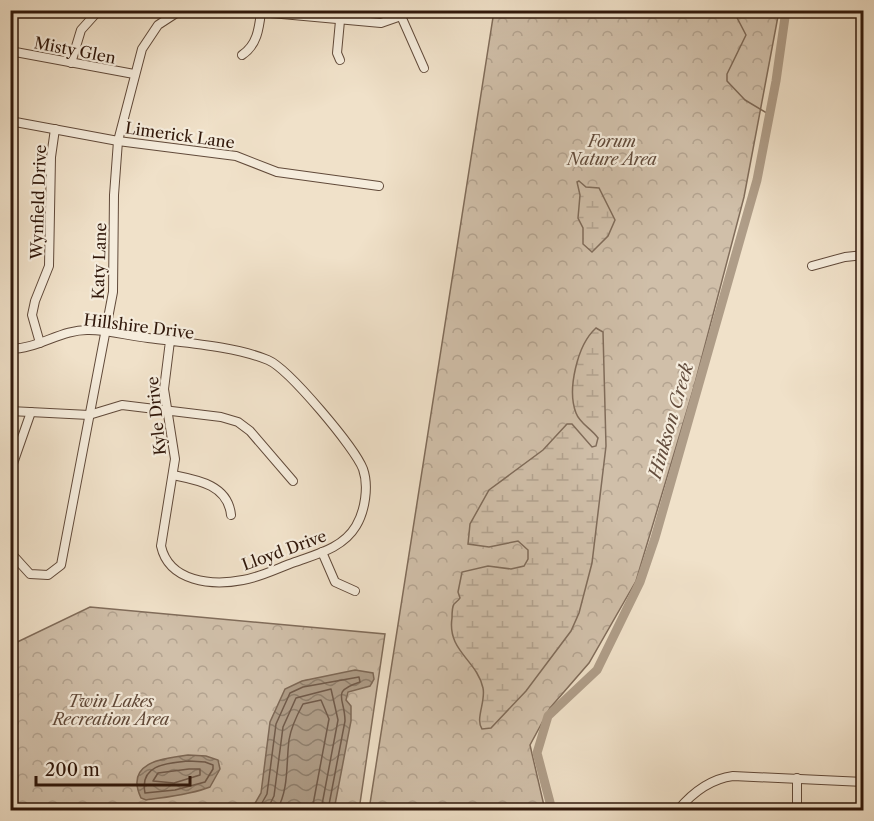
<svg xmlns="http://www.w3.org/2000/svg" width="874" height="821" font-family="'Libre Caslon Text',serif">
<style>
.forest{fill:url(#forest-crowns);stroke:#806c5a;stroke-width:1.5}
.wetland{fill:url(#wetland-marsh);stroke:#806c5a;stroke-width:1.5}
.water{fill:url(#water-waves);stroke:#7d6856;stroke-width:1.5}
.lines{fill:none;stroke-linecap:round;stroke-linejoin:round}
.shore{stroke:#705a4a;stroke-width:1.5}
.stream{stroke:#7d6856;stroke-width:1.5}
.river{stroke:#af9d88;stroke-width:9}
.minor-casing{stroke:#614a3a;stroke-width:10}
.minor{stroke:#f5ecdc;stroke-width:8}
.labels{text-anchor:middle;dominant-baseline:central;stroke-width:4.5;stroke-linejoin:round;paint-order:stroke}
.street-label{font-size:16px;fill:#31180b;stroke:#f5ecdc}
.park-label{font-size:16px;font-style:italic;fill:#614a3a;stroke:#f5ecdc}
.water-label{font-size:18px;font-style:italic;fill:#634d3d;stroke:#f5ecdc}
</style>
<defs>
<pattern id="forest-crowns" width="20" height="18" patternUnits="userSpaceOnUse" patternTransform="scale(1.5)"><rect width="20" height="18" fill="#d0bfa9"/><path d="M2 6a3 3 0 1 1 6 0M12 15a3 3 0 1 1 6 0" fill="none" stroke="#b3a390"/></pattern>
<pattern id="wetland-marsh" width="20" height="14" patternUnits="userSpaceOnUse" patternTransform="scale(1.5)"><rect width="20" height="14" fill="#d0bfa9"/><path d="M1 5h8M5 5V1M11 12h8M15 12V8" fill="none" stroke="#b3a390"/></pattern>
<pattern id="water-waves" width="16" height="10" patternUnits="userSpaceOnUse" patternTransform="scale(1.5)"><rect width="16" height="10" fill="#af9d88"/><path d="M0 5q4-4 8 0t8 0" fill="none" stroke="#8f7f6d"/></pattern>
</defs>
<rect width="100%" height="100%" fill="#f0e1c9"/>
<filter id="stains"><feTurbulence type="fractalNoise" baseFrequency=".00333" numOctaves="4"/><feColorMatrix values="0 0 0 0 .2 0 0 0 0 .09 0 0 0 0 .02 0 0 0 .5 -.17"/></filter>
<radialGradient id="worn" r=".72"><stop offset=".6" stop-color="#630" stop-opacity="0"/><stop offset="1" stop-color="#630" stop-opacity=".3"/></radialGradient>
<!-- forest -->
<g class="forest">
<path d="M 494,11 L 779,11 L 744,197 L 694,387 L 636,581 L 589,663 L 550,708 L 530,745 L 545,810 L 369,810 Z"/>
<path d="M 90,607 L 385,634 L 359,810 L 11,810 L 11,645 Z"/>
</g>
<!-- wetland -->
<g class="wetland">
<path d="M 579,181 L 586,187 L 599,188 L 615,220 L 608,236 L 592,252 L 583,244 L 583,228 L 578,218 L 580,195 L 577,182 Z"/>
<path d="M 596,328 L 603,332 L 606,446 L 592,563 L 579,613 L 571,631 L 526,691 L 491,728 L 482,729 C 475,719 486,701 483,688 C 477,660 447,651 452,618 C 452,614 452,607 454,604 C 456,602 459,600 460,598 L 458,592 L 462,572 L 488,566 L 511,569 L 524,566 L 528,559 L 528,550 L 518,541 L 489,547 L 468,544 L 470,524 L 489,490 L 543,450 L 567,424 L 572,424 L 592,447 L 596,446 L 598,438 C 591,428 580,424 576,413 C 567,390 577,345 596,328 Z"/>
</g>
<!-- water -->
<g class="water">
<path d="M 355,670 L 373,673 L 374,679 L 370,686 L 348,692 L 346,700 L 351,706 L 351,721 L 334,810 L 251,810 L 261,793 L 270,722 L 285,689 L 302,681 Z"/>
<path d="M 188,755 L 206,756 L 218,760 L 220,769 L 210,787 C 190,795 166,797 146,800 L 141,798 C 124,762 164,758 188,755 Z"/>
</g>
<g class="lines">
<!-- shore -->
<g class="shore">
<path d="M 189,761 L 205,762 L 213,765 L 213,769 L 205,782 L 175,790 L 145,793 C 139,764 168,763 189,761 Z"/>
<path d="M 189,769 L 200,769 L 200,775 L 174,783 L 153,781 L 158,773 Z"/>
<path d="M 258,810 L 267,794 L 276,724 L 290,693 L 303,687 L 359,677 L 360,682 C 330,692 345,697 345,721 L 328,810"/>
<path d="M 267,810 L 274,796 L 283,727 L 296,698 L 331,689 L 338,720 L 321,810"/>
<path d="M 277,810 C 289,789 286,764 289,740 C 291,727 297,715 303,704 L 321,700 L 329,719 L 312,810"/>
</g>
<!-- stream -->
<path class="stream" d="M 733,10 L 746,35 L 727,74 L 727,81 L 745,100 L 770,115"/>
<!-- river -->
<path class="river" d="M 552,810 L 537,753 L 548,716 L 597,670 L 640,582 L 655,538 L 757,180 L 776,81 L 786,10"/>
<defs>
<g id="minor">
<path d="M 239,10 L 381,23 L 401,16 L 406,10"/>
<path d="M 401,16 L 424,68"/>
<path d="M 10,51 L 134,74"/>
<path d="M 242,55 C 257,45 259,29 261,12"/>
<path d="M 340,60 L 337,53 L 341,10"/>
<path d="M 71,63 L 81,30 L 99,10"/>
<path d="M 10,121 L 118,141 L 236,156 L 277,172 L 379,186"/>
<path d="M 812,266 L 845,257 L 864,255"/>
<path d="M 40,343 L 32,315 L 35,301 L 49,266 L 51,157 L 55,129"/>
<path d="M 10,349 C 38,349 62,329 89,330 C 109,330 129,336 148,338 C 185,343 234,346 268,360 C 289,369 355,448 363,469 C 369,486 365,511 356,526 C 343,548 317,554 295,562 C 278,568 261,577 243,580 C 212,586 169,582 161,546 L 175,459 L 164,389 L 170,341"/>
<path d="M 10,411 L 89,415 L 122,405 L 221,417 L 238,422 L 250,431 L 293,481"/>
<path d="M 10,472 L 31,412"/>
<path d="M 173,475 C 198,480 228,485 231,515"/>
<path d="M 10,552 L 30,574 L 48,575 L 61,565 L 113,292 L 114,195 L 118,141 L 142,49 L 158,25 L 181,10"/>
<path d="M 322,552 L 335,582 L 355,591"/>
<path d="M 797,778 L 797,810"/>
<path d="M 678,810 C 693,792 710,779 733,776 L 864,782"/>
</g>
</defs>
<!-- minor casing -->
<use href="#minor" class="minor-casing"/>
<!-- minor -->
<use href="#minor" class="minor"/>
</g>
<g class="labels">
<!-- street labels -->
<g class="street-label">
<text transform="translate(75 50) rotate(11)">Misty Glen</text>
<text transform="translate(180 135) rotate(8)">Limerick Lane</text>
<text transform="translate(38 202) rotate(-88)">Wynfield Drive</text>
<text transform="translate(99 261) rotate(-88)">Katy Lane</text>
<text transform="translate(139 326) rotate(7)">Hillshire Drive</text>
<text transform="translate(156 416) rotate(-96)">Kyle Drive</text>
<text transform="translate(284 550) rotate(-20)">Lloyd Drive</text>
</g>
<!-- park labels -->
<g class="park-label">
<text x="612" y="141">Forum<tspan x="612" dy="18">Nature Area</tspan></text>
<text x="111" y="701">Twin Lakes<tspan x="111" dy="18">Recreation Area</tspan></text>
</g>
<!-- water labels -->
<g class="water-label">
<text transform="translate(671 421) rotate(-74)">Hinkson Creek</text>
</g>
</g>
<!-- margin -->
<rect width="874" height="821" fill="none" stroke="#f0e1c9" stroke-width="36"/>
<rect x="12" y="12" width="850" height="797" fill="none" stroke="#31180b" stroke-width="3"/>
<rect x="18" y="18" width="838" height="785" fill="none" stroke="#31180b" stroke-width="1.5"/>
<!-- scale -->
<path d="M36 776v9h154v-9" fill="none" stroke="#31180b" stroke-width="3"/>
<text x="45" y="776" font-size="18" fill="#31180b" stroke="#f5ecdc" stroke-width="4.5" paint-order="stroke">200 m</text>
<rect width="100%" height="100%" filter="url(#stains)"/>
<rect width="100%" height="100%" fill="url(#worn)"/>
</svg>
